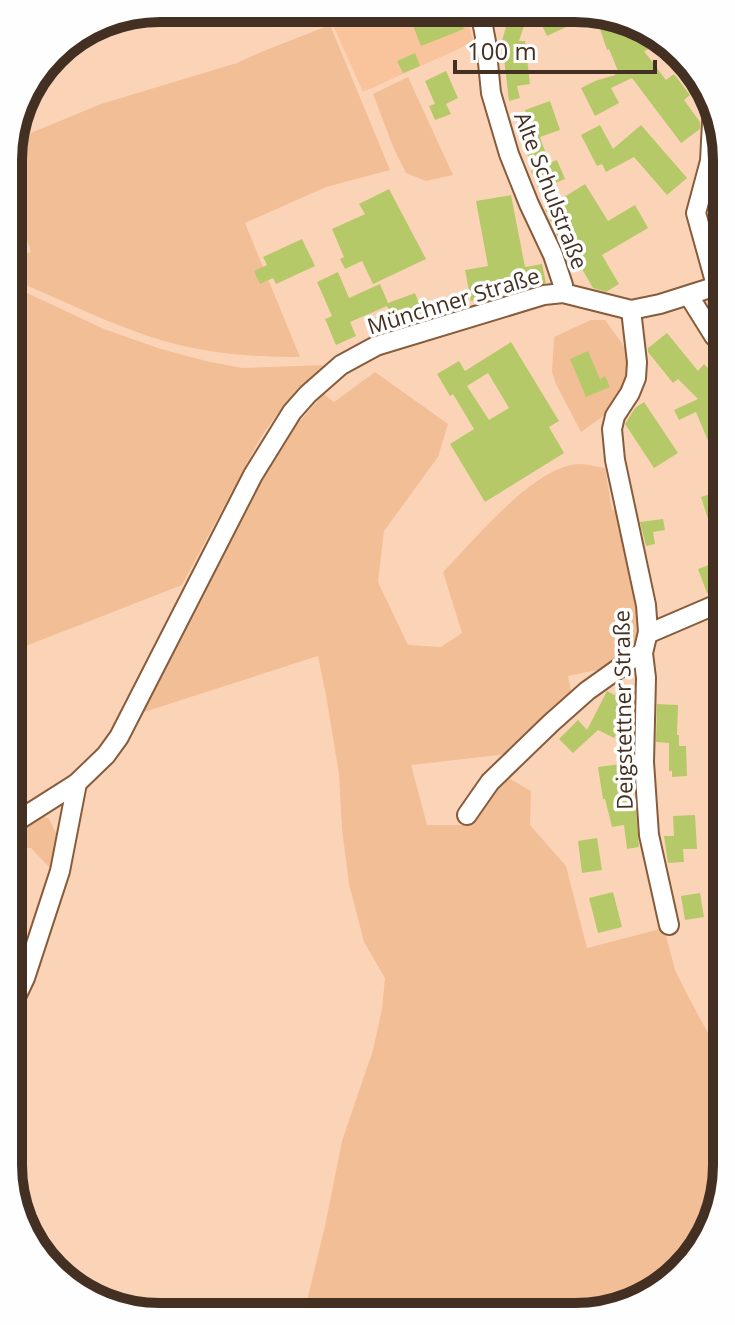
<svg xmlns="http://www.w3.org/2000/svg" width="735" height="1325" font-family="'Open Sans',sans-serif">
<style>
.built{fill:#f9c39b}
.green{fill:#f2be96}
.building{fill:#b6c968;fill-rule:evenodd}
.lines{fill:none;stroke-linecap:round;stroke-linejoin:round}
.minor-casing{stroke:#865c3c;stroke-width:22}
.minor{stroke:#fff;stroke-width:18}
.labels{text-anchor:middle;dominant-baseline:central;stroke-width:7;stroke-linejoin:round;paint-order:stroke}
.street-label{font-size:22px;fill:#433022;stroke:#fefefe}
.rim{fill:none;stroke:#433022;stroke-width:10}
</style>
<rect width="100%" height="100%" fill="#fbd4b8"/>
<!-- built -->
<path class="built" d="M 363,9 L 463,10 L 474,42 L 363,92 L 333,25 Z"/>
<!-- green -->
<g class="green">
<path d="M 330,25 L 390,170 L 326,187 L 245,223 L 300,357 C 254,357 209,354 164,341 C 113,326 64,301 14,280 L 10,269 L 10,259 L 31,252 L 10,188 L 9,142 L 101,104 L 237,63 L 261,52 Z"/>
<path d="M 408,77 L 453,175 L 426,181 L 406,173 L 394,149 L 373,94 Z"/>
<path d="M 10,285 L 104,329 L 161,349 L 206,361 L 242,368 L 327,365 L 278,413 L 261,437 L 182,585 L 13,651 Z"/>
<path d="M 591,320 L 605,320 L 626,349 L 631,362 L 629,381 L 613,409 L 581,432 L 556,384 L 552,372 L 554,337 Z"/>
<path d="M 375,372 L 448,424 L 438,457 L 384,531 L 378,582 L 408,645 L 441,647 L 462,633 L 443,572 C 474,541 534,465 580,464 C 588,464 597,467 605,468 L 612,510 L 621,508 L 640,608 L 639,642 L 626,657 L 612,667 L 568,676 L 572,696 L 508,754 L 411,765 L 427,825 L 466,825 L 505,776 L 531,791 L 530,825 L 566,866 L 587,948 L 664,928 L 675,970 L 690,1000 L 707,1031 L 726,1055 L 727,1175 L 696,1257 L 624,1309 L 304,1313 L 325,1226 L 342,1141 L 373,1050 L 382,1009 L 385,978 L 364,942 L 349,884 L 342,829 L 339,774 L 326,695 L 318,656 L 141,713 L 277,446 L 324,394 L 334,402 Z"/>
<path d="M 41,815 L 49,819 L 57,835 L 50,868 L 31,848 L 14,848 L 14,828 Z"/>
</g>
<!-- building -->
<g class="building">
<path d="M 273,9 L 312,9 L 283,26 Z"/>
<path d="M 326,9 L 330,9 L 335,20 L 323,26 L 322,24 L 314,27 L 309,17 Z"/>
<path d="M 416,10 L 457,10 L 464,29 L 421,46 L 412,23 L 420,20 Z"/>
<path d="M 535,10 L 572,11 L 577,22 L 547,36 Z"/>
<path d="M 594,11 L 604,11 L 668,42 L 644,51 L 666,80 L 674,74 L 690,95 L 684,100 L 700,122 L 700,129 L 681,143 L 632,78 L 611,88 L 619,103 L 595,116 L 581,88 L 595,81 L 615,75 L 615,73 L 618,71 L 609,49 L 607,50 Z"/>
<path d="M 509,16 L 523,20 L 524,26 L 519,41 L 525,41 L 530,84 L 517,86 L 520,98 L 509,101 L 502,41 Z"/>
<path d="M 415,53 L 420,66 L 403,73 L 397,61 Z"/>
<path d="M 446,71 L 458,98 L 446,104 L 451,114 L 435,120 L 429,106 L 435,104 L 425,81 Z"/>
<path d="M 550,101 L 560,130 L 540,137 L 549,163 L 557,160 L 565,179 L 539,190 L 531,171 L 533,170 L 519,130 L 531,126 L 525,110 Z"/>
<path d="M 600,125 L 613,149 L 641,125 L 687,178 L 667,195 L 634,157 L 606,172 L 602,164 L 597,166 L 581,135 Z"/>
<path d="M 585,184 L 608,221 L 635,205 L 648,228 L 602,255 L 619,284 L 606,292 L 593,288 L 566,241 L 561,244 L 545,209 Z"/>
<path d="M 389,189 L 426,259 L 373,284 L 362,261 L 345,269 L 340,259 L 344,257 L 332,229 L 365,214 L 359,204 Z"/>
<path d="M 511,195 L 525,267 L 542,264 L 546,283 L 507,294 L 471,301 L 465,270 L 488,266 L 476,201 Z"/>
<path d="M 10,217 L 23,248 L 10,254 Z"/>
<path d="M 302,239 L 315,266 L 276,284 L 273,278 L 260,284 L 254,271 L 267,265 L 263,257 Z"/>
<path d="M 338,272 L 349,298 L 380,284 L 388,303 L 415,293 L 422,312 L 394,323 L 387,306 L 350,322 L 356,336 L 336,345 L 325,319 L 332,316 L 317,282 Z"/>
<path d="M 720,298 L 720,324 L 707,302 Z"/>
<path d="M 667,333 L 698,371 L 704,364 L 721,382 L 721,472 L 696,412 L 679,420 L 674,410 L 698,399 L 678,379 L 673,383 L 648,352 L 648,348 Z"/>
<path d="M 511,342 L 559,421 L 549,427 L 564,453 L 485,502 L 450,444 L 474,429 L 453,394 L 450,396 L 437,374 L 459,361 L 465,371 ZM 488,373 L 509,408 L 489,420 L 467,386 Z"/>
<path d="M 588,351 L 600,379 L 605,376 L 610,387 L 586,397 L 570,359 Z"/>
<path d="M 644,402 L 678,453 L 654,468 L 625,424 L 635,408 Z"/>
<path d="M 722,490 L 722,556 L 720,556 L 701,497 Z"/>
<path d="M 663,519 L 665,530 L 653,532 L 655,544 L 646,546 L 640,522 Z"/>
<path d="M 722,560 L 722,588 L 707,593 L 698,569 Z"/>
<path d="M 723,686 L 723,700 L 712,702 L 709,689 Z"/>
<path d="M 607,691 L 632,704 L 614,738 L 598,730 L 573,753 L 559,739 L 578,720 L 587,730 Z"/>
<path d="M 657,704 L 678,705 L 677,735 L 679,735 L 679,746 L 686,746 L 687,776 L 672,777 L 672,771 L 669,771 L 669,743 L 656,742 Z"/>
<path d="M 621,764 L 626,801 L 635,800 L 639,847 L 627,849 L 624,825 L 612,827 L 605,799 L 603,799 L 598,767 Z"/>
<path d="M 695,815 L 697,849 L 683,849 L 684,862 L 668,863 L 664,836 L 674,836 L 673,816 Z"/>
<path d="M 597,838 L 602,870 L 582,873 L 578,841 Z"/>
<path d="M 613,892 L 622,927 L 598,933 L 589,898 Z"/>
<path d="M 700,893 L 704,917 L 685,920 L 681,896 Z"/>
</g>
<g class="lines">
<defs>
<g id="minor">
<path d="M 346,9 L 349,9"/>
<path d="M 480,10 L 486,42 L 491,93 L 509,154 L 529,204 L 553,255 L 563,285 L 563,293"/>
<path d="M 713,103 L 710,161 L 696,213 L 716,285"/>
<path d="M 689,296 L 714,336 L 720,341"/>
<path d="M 631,310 L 637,362 L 636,378 L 630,393 L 615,416 L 612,429 L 615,460 L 646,605 L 648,632 L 643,653 L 646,678 L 644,762 L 649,835 L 669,925"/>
<path d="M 648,632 L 652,632 L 722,602"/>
<path d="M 467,815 L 490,782 L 551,723 L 587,691 L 636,656 L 643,653"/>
<path d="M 14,823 L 77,783 L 106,755 L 119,737 L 253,475 L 292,412 L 308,394 L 341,365 L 376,346 L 544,295 L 563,293 L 631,310 L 660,304 L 720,285"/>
<path d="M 15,999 L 25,978 L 60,871 L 77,783"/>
</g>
</defs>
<!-- minor casing -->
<use href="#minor" class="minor-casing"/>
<!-- minor -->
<use href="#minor" class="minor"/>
</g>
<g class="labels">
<!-- street labels -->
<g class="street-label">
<text transform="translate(552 190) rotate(69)">Alte Schulstraße</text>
<text transform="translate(453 300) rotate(-17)">Münchner Straße</text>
<text transform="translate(622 710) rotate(-91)">Deigstettner Straße</text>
</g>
</g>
<!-- crop -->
<path d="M0 0H735V1325H0ZM160 22H575A138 138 0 0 1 713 160V1165A138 138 0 0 1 575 1303H160A138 138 0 0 1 22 1165V160A138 138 0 0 1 160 22Z" fill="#fefefe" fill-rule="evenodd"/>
<path class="rim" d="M160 22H575A138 138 0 0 1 713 160V1165A138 138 0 0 1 575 1303H160A138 138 0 0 1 22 1165V160A138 138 0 0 1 160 22Z"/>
<!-- scale -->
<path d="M455 60v12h200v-12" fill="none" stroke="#433022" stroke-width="4"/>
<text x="467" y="60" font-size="24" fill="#433022" stroke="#fefefe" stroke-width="6" paint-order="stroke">100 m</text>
</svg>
